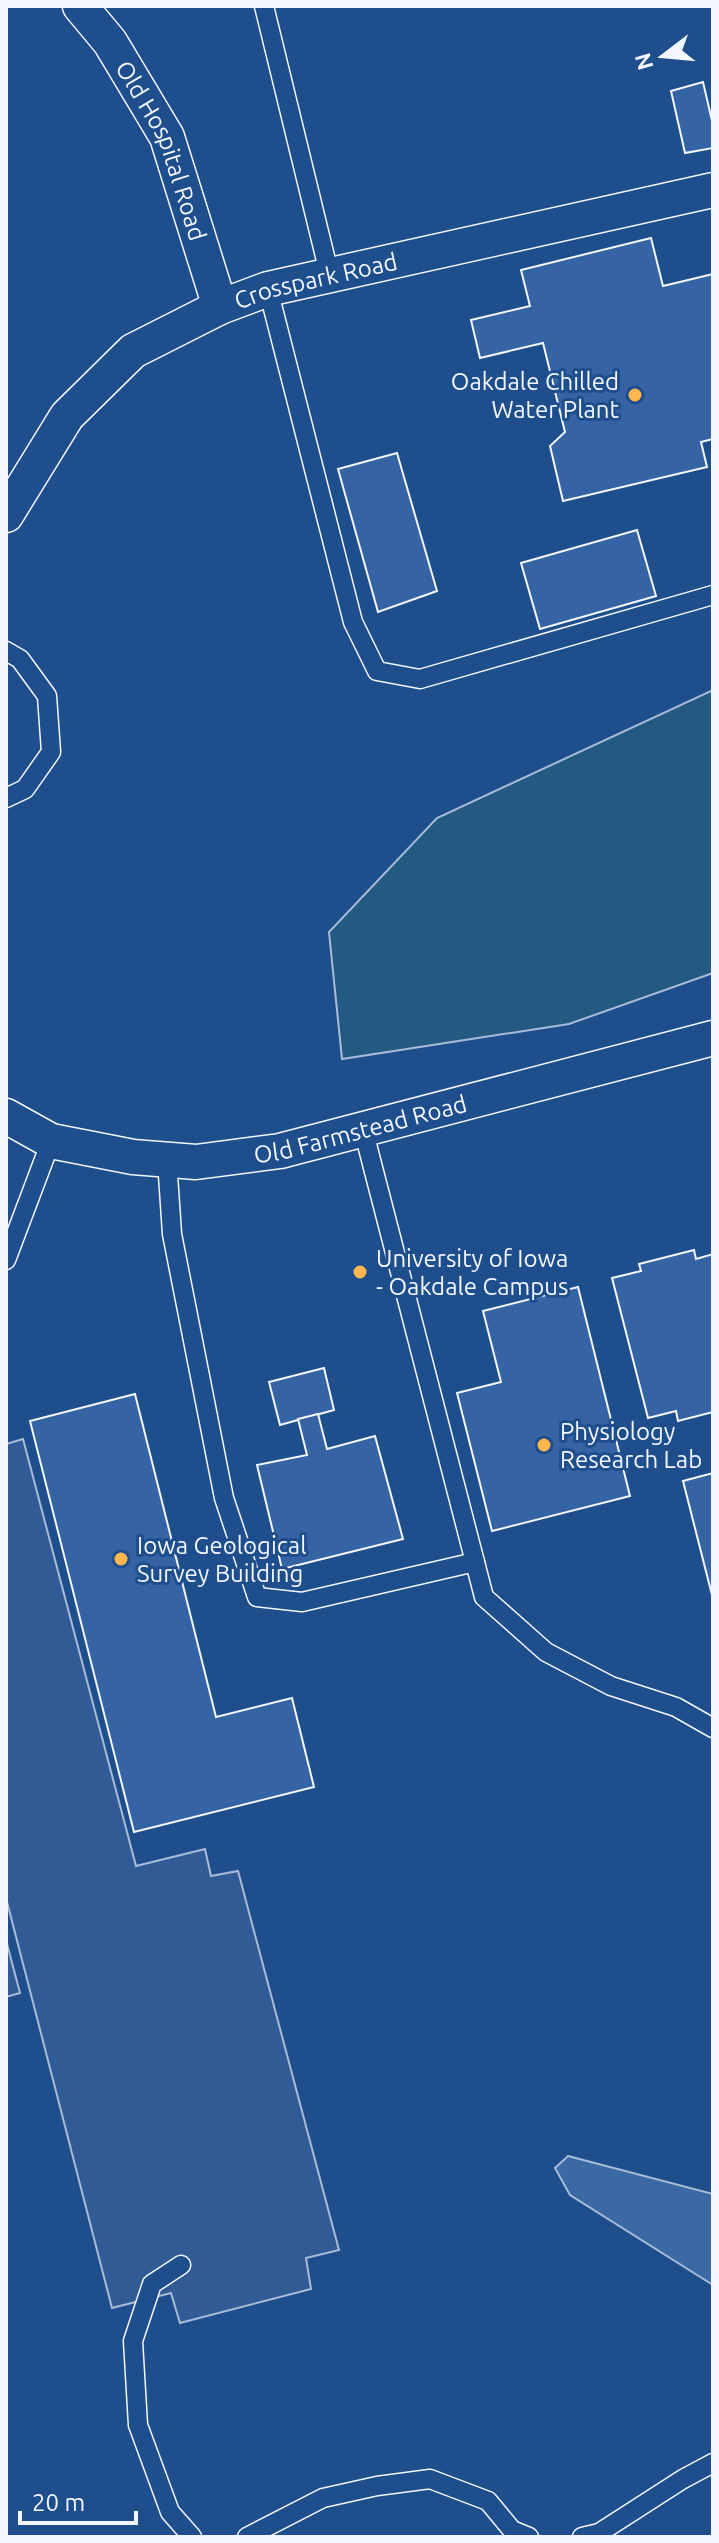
<svg xmlns="http://www.w3.org/2000/svg" width="719" height="2543" font-family="Ubuntu,sans-serif">
<style>
.green{fill:#245a82;stroke:#a8bbd7;stroke-width:2}
.parking{fill:#305b95;stroke:#a8bbd7;stroke-width:2}
.water{fill:#3b69a3;stroke:#a8bbd7;stroke-width:2}
.building{fill:#3563a3;stroke:#f2f6ff;stroke-width:2}
.lines{fill:none;stroke-linecap:round;stroke-linejoin:round}
.service-casing{stroke:#f2f6ff;stroke-width:21}
.minor-casing{stroke:#f2f6ff;stroke-width:37}
.service{stroke:#1f4e8c;stroke-width:18}
.minor{stroke:#1f4e8c;stroke-width:34}
.poi-dot{fill:#ffb74d;stroke:#1f4e8c;stroke-width:3}
.labels{text-anchor:middle;dominant-baseline:central;stroke-width:6;stroke-linejoin:round;paint-order:stroke}
.street-label{font-size:24px;fill:#f2f6ff;stroke:#1f4e8c}
.poi-label{font-size:24px;fill:#f2f6ff;stroke:#1f4e8c;text-anchor:start}
</style>
<rect width="100%" height="100%" fill="#1f4e8c"/>
<!-- green -->
<path class="green" d="M 713,690 L 713,973 L 569,1024 L 342,1059 L 329,932 L 437,818 Z"/>
<!-- parking -->
<g class="parking">
<path d="M 23,1439 L 136,1866 L 205,1849 L 211,1876 L 238,1871 L 339,2250 L 306,2258 L 311,2289 L 180,2323 L 171,2293 L 112,2308 L 6,1898 L 6,1444 Z"/>
<path d="M 6,1940 L 20,1993 L 6,1997 Z"/>
</g>
<!-- water -->
<path class="water" d="M 568,2156 L 713,2194 L 713,2285 L 570,2195 L 555,2168 Z"/>
<!-- building -->
<g class="building">
<path d="M 703,82 L 713,125 L 713,148 L 685,153 L 671,91 Z"/>
<path d="M 651,238 L 663,286 L 713,274 L 713,439 L 701,442 L 707,467 L 563,501 L 550,446 L 565,432 L 543,343 L 480,358 L 471,320 L 530,306 L 521,270 Z"/>
<path d="M 397,453 L 437,591 L 378,612 L 338,469 Z"/>
<path d="M 637,530 L 656,596 L 540,629 L 521,563 Z"/>
<path d="M 694,1250 L 696,1259 L 713,1254 L 713,1412 L 678,1421 L 676,1411 L 648,1418 L 612,1278 L 641,1271 L 639,1264 Z"/>
<path d="M 578,1287 L 630,1496 L 492,1531 L 457,1393 L 501,1382 L 483,1311 Z"/>
<path d="M 324,1368 L 334,1410 L 280,1425 L 269,1382 Z"/>
<path d="M 135,1394 L 216,1717 L 292,1698 L 314,1787 L 134,1832 L 30,1421 Z"/>
<path d="M 318,1414 L 327,1449 L 375,1436 L 403,1539 L 282,1569 L 257,1465 L 307,1455 L 298,1419 Z"/>
<path d="M 713,1473 L 713,1599 L 683,1481 Z"/>
</g>
<g class="lines">
<defs>
<g id="service">
<path d="M 264,6 L 330,277"/>
<path d="M 268,289 L 353,622 L 377,671 L 420,679 L 713,595"/>
<path d="M 6,651 L 20,659 L 47,696 L 51,752 L 25,789 L 6,798"/>
<path d="M 363,1129 L 484,1597 L 546,1652 L 611,1686 L 676,1707 L 713,1728"/>
<path d="M 167,1160 L 172,1234 L 224,1498 L 257,1597 L 302,1602 L 475,1562"/>
<path d="M 6,1260 L 51,1141"/>
<path d="M 181,2265 L 152,2284 L 133,2341 L 138,2425 L 170,2512 L 192,2537"/>
<path d="M 247,2537 L 323,2498 L 377,2486 L 430,2479 L 488,2501 L 512,2530 L 529,2537"/>
<path d="M 582,2537 L 599,2533 L 683,2479 L 713,2463"/>
</g>
<g id="minor">
<path id="s1" d="M 80,6 L 110,42 L 167,137 L 220,307"/>
<path id="s2" d="M 6,515 L 67,416 L 133,351 L 220,307 L 268,289 L 713,190"/>
<path id="s3" d="M 6,1116 L 51,1141 L 133,1157 L 196,1162 L 280,1151 L 713,1038"/>
</g>
</defs>
<!-- service casing -->
<use href="#service" class="service-casing"/>
<!-- minor casing -->
<use href="#minor" class="minor-casing"/>
<!-- service -->
<use href="#service" class="service"/>
<!-- minor -->
<use href="#minor" class="minor"/>
</g>
<!-- markers -->
<g class="poi-dot">
<circle cx="635" cy="395" r="8"/>
<circle cx="360" cy="1272" r="8"/>
<circle cx="544" cy="1445" r="8"/>
<circle cx="121" cy="1559" r="8"/>
</g>
<g class="labels">
<!-- street labels -->
<g class="street-label">
<text stroke="none"><textPath href="#s1" startOffset="168">Old Hospital Road</textPath></text>
<text stroke="none"><textPath href="#s2" startOffset="406">Crosspark Road</textPath></text>
<text stroke="none"><textPath href="#s3" startOffset="366">Old Farmstead Road</textPath></text>
</g>
<!-- poi labels -->
<g class="poi-label">
<text x="619" y="381" text-anchor="end">Oakdale Chilled<tspan x="619" dy="28">Water Plant</tspan></text>
<text x="376" y="1258">University of Iowa<tspan x="376" dy="28">- Oakdale Campus</tspan></text>
<text x="560" y="1431">Physiology<tspan x="560" dy="28">Research Lab</tspan></text>
<text x="137" y="1545">Iowa Geological<tspan x="137" dy="28">Survey Building</tspan></text>
</g>
</g>
<!-- border -->
<rect width="719" height="2543" fill="none" stroke="#f2f6ff" stroke-width="16"/>
<!-- north arrow -->
<g transform="translate(663 56) rotate(254)" stroke="#1f4e8c" stroke-width="6" paint-order="stroke">
<path d="M0-6L14 30L0 20L-14 30Z" fill="#f2f6ff"/>
<text y="-12" font-size="22" font-weight="bold" text-anchor="middle" fill="#f2f6ff">N</text>
</g>
<!-- scale -->
<path d="M20 2511v12h116v-12" fill="none" stroke="#f2f6ff" stroke-width="4"/>
<text x="32" y="2511" font-size="24" fill="#f2f6ff" stroke="#1f4e8c" stroke-width="6" paint-order="stroke">20 m</text>
</svg>
